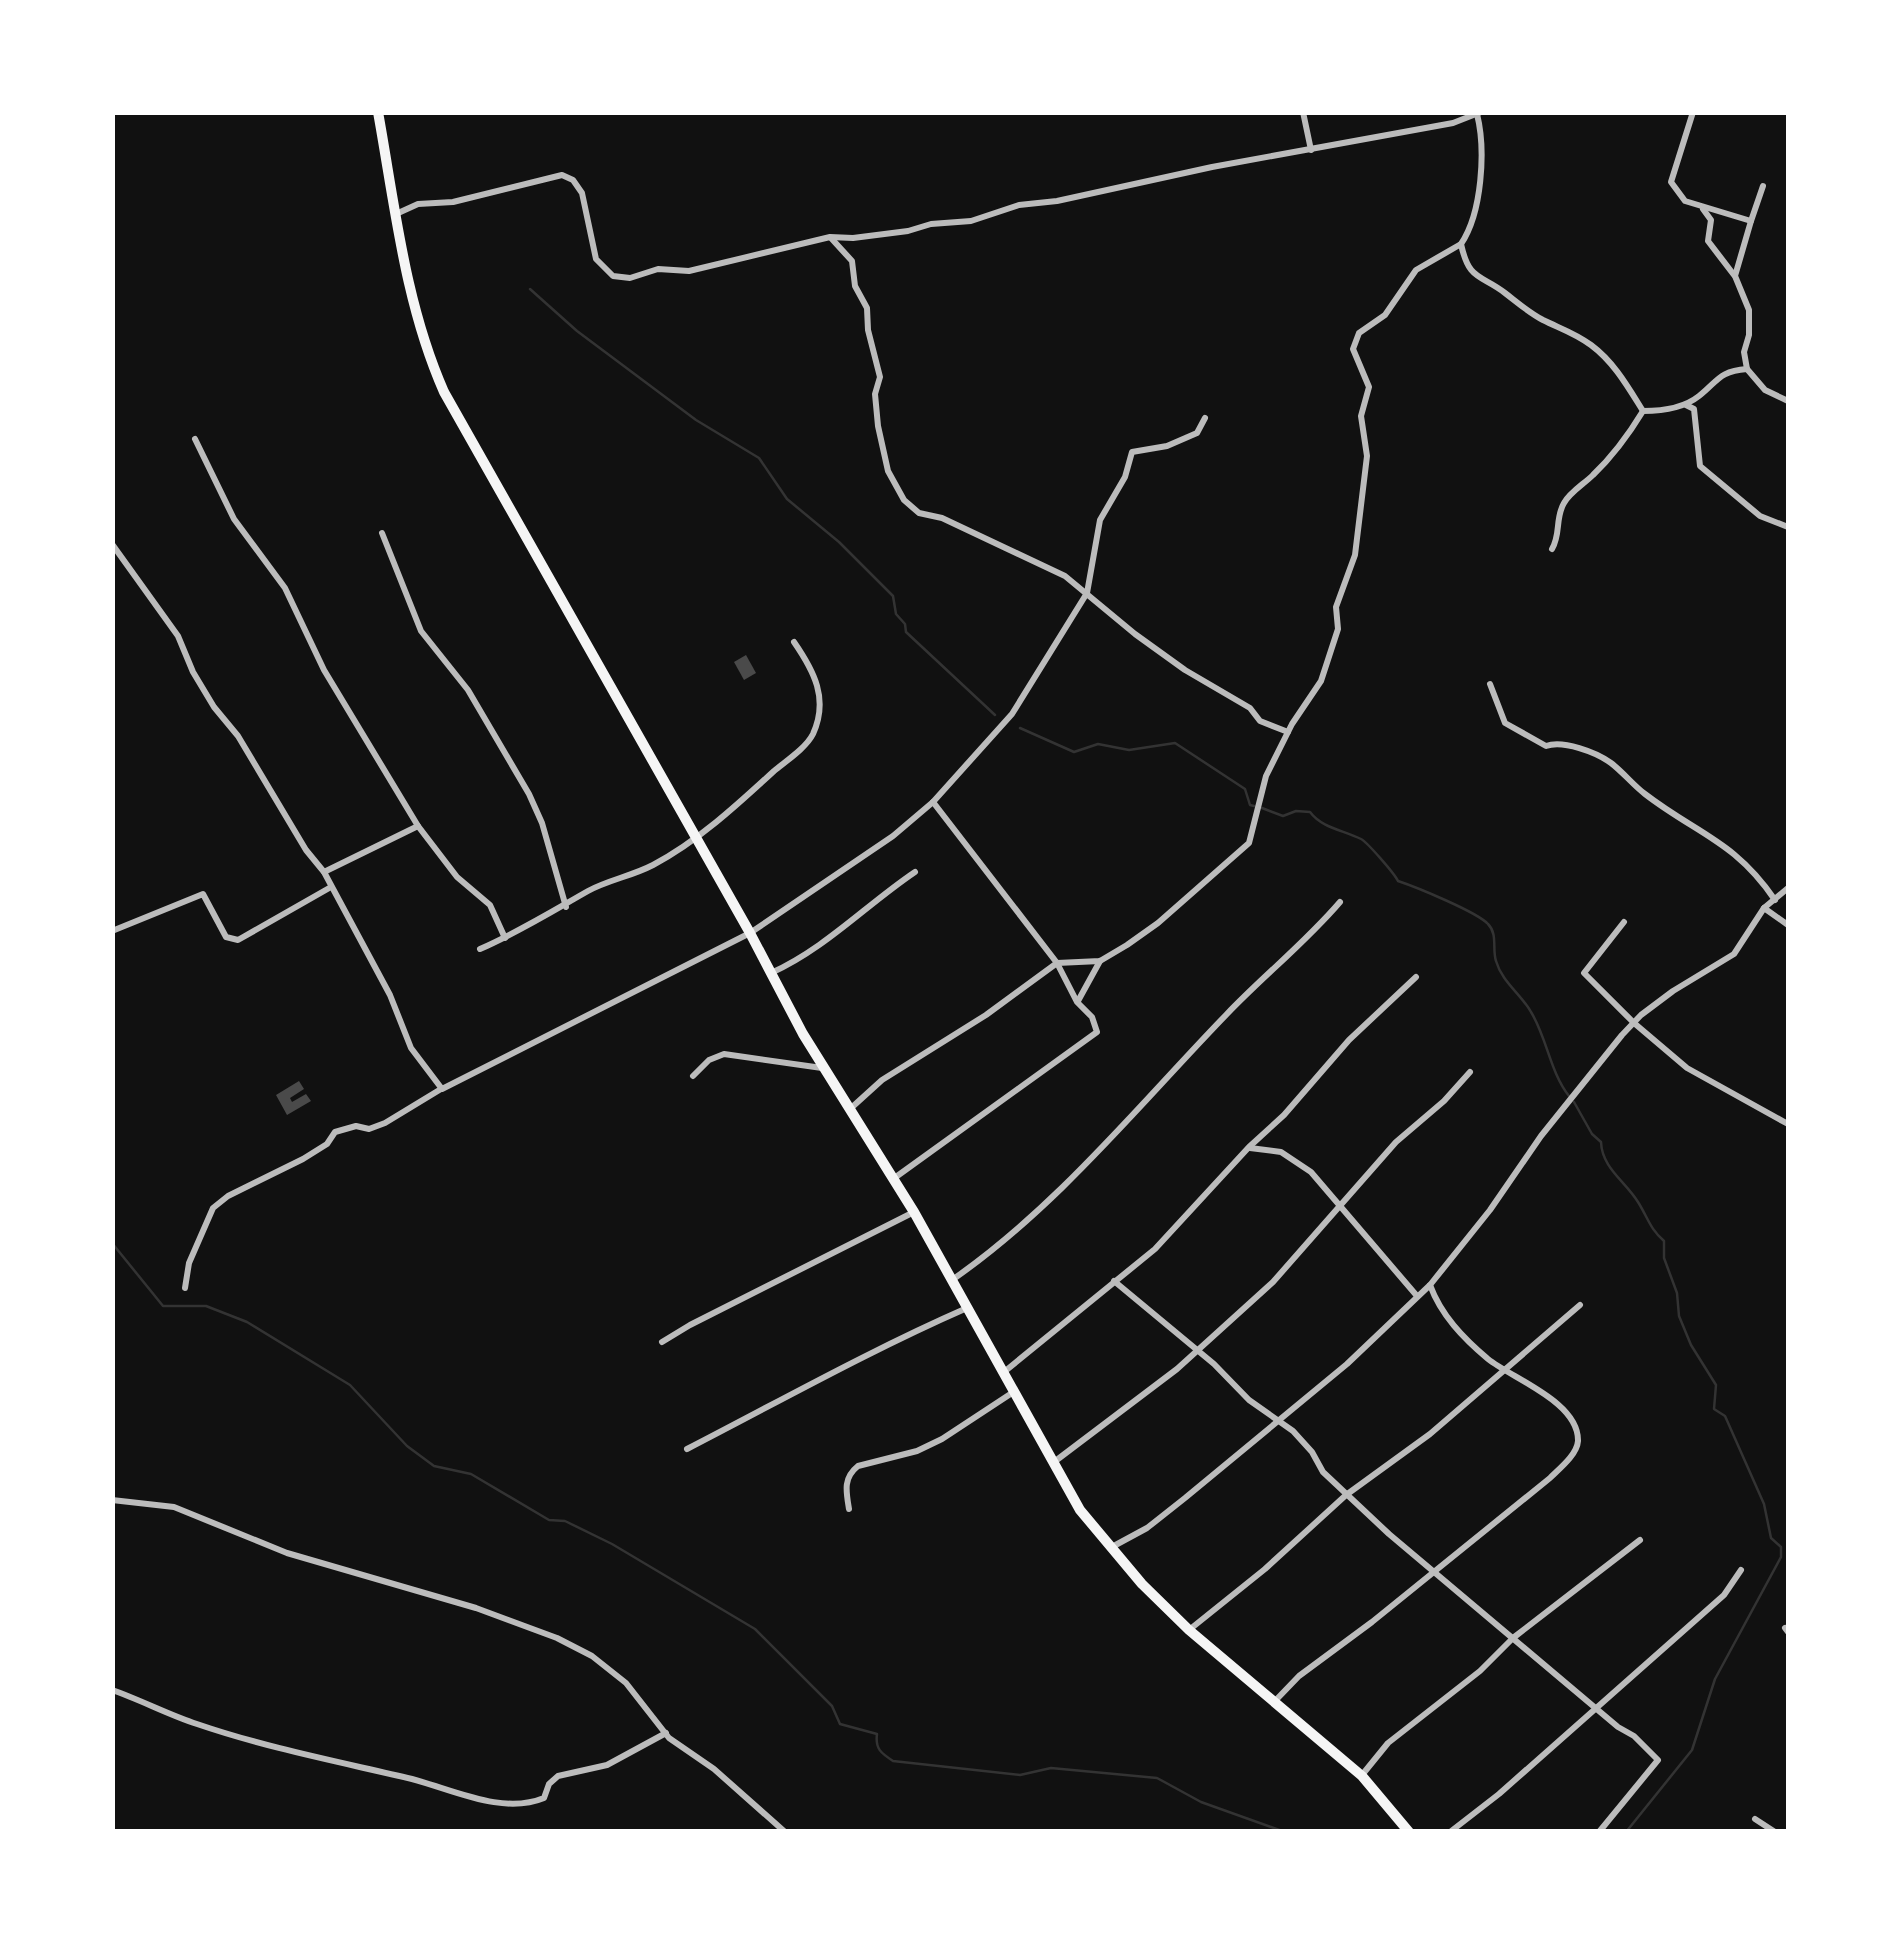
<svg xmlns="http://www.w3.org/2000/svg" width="1901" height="1944" font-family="'PT Sans Narrow',sans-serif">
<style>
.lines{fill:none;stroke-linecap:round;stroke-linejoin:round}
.stream{stroke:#333;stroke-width:2.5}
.building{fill:#4a4a4a}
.minor{stroke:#bcbcbc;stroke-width:6}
.trunk{stroke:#f5f5f5;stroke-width:10}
</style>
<rect width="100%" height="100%" fill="#111"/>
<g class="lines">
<!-- stream -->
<g class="stream">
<path d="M 530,289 L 577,331 L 696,420 L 759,458 L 787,499 L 839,542 L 893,596 L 896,614 L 905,624 L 906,632 L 995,715"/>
<path d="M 1020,728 L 1074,752 L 1098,744 L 1129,750 L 1175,743 L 1245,789 L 1250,805 L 1254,806"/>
<path d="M 1262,808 L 1283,816 L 1296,811 L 1310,812 C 1322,828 1343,830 1361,839 C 1367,842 1394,873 1398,881 C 1416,887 1477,912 1488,924 C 1498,934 1492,949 1496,961 C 1502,982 1521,994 1531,1012 C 1547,1038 1550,1072 1569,1096"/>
<path d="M 1574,1102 L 1592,1134 L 1601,1142 C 1602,1168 1625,1181 1638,1202 C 1648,1218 1650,1229 1664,1241 L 1664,1258 L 1677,1293 L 1679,1316 L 1691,1345 L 1716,1385 L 1714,1409 L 1725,1416 L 1764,1504 L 1771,1538 L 1781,1547 L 1781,1557 L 1715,1679 L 1692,1750 L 1626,1832"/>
<path d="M 112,1243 L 163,1306 L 206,1306 L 247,1322 L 350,1385 L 407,1446 L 434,1466 L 471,1474 L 549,1520 L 565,1521 L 612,1544 L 755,1629 L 832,1706 L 840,1724 L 877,1734 C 875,1749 881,1753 893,1761 L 1020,1775 L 1051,1768 L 1157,1778 L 1201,1802 L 1285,1832"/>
</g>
</g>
<!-- building -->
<g class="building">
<path d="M 746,655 L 756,673 L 744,680 L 734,662 Z"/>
<path d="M 299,1081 L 304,1089 L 290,1098 L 292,1102 L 306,1094 L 311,1101 L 287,1115 L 276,1095 Z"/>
</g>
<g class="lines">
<!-- minor -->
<g class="minor">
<path d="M 1303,112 L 1311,150"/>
<path d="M 1693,112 L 1671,182 L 1685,201 L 1751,221 L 1763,186"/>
<path d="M 1477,114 C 1486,150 1482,213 1461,244 C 1469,281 1480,274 1505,293 C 1518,303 1528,312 1543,320 C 1559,328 1575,333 1591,345 C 1614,362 1628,387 1643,411 C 1661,411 1684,408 1699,396 C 1718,381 1719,371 1747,369"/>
<path d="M 1703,209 L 1711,220 L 1708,241 L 1734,275"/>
<path d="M 396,214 L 418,204 L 453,202 L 562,175 L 573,180 L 582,193 L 596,259 L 613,276 L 630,278 L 658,269 L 689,271 L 830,237 L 853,238 L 908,231 L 931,224 L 971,221 L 1019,205 L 1057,201 L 1212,167 L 1453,123 L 1481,112"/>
<path d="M 1751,221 L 1735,276 L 1749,310 L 1749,335 L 1744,352 L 1747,369 L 1765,390 L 1788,401"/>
<path d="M 831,238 L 852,261 L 855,286 L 867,308 L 868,330 L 880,377 L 875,394 L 878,426 L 888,471 L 904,500 L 919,513 L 942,518 L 1065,576 L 1135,634 L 1185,670 L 1250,708 L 1260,721 L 1288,732"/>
<path d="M 1686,405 L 1694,409 L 1700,466 L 1760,516 L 1788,527"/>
<path d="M 195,439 L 234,519 L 285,588 L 324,670 L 418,826 L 457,877 L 490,905 L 505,938"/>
<path d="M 382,533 L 421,631 L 468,690 L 529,794 L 542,823 L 566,907"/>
<path d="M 112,544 L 178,636 L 193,672 L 214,707 L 238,736 L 306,850 L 324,872 L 390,995 L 411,1048 L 442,1089 L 750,933 L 893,836 L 933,802 L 1012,714 L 1087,593 L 1100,520 L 1125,477 L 1132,452 L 1167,446 L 1197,433 L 1205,418"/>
<path d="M 1552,549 C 1561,534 1555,518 1564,503 C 1570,492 1584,484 1593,475 C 1613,456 1629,434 1643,411"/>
<path d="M 1490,684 L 1505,723 L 1546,746 C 1563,740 1596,752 1611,763 C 1623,772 1633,785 1645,794 C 1697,834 1735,841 1775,900"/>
<path d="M 324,872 L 418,826"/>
<path d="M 1764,908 L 1788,925"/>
<path d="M 1624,922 L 1584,973 L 1634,1023 L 1687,1068 L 1788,1124"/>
<path d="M 112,931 L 203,894 L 226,937 L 238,940 L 331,887"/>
<path d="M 480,949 C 519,932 551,912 588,891 C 608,880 632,876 653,865 C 698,841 736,806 774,771 C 786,761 806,748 813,734 C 829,699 814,671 794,642"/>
<path d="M 771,973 C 826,948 866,905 915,872"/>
<path d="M 1078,1001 L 1100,961"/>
<path d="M 693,1076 L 709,1060 L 724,1054 L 822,1068"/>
<path d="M 850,1109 L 882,1080 L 986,1015 L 1057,963 L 1100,961 L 1127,945 L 1158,923 L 1249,843 L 1266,776 L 1292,724 L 1321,681 L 1338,629 L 1336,607 L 1355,555 L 1367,456 L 1361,416 L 1369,387 L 1353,349 L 1359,333 L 1385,315 L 1416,270 L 1461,244"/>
<path d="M 1250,1148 L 1281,1152 L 1311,1172 L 1417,1296"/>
<path d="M 893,1179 L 1097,1032 L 1092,1017 L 1077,1002 L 1057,963 L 933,802"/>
<path d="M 952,1280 C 1057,1207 1138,1106 1226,1015 C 1263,976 1305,943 1340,902"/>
<path d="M 1114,1281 L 1214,1364 L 1249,1400 L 1293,1431 L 1312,1452 L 1323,1472 L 1389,1534 L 1618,1727 L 1634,1736 L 1658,1760 L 1599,1832"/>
<path d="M 185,1288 L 189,1263 L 213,1208 L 228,1196 L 303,1159 L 327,1144 L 335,1132 L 356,1126 L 369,1129 L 385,1123 L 441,1089"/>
<path d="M 662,1342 L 690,1325 L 914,1212"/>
<path d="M 1004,1372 L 1155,1249 L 1249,1147 L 1284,1115 L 1349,1040 L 1416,977"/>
<path d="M 687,1449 C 780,1401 871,1350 967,1308"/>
<path d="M 1054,1462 L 1177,1369 L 1273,1282 L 1396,1142 L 1444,1101 L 1470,1072"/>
<path d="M 112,1500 L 174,1507 L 287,1553 L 476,1608 L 557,1638 L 592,1656 L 626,1683 L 669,1738 L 714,1769 L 785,1832"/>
<path d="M 849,1509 C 846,1491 843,1478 858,1466 L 917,1451 L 942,1439 L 1015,1391"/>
<path d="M 1110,1548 L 1147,1528 L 1185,1498 L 1347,1364 L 1430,1285 L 1490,1210 L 1541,1136 L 1622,1035 L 1641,1015 L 1673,991 L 1734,954 L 1764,908 L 1788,888"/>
<path d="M 1785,1628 L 1788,1632"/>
<path d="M 1189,1630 L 1265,1569 L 1346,1495 L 1430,1434 L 1580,1305"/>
<path d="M 112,1690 C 141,1700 169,1715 197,1724 C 267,1748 340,1762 412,1779 C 454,1790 503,1815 544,1798 L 549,1784 L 558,1776 L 607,1765 L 666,1733"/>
<path d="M 1274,1702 L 1299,1676 L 1372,1622 L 1550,1478 C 1559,1469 1577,1455 1578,1441 C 1579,1402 1513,1379 1488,1359 C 1463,1338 1441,1315 1430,1285"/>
<path d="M 1362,1775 L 1388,1743 L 1480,1671 L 1513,1638 L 1640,1540"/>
<path d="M 1755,1819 L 1775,1832"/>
<path d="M 1450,1832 L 1499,1794 L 1724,1595 L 1741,1570"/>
</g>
<!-- trunk -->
<path class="trunk" d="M 378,112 C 395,206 405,304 444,392 L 750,933 L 803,1034 L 914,1212 L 1080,1510 L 1142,1584 L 1189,1630 L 1362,1776 L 1409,1832"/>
</g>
<!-- border -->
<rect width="1901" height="1944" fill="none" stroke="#ffffff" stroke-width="230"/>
</svg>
